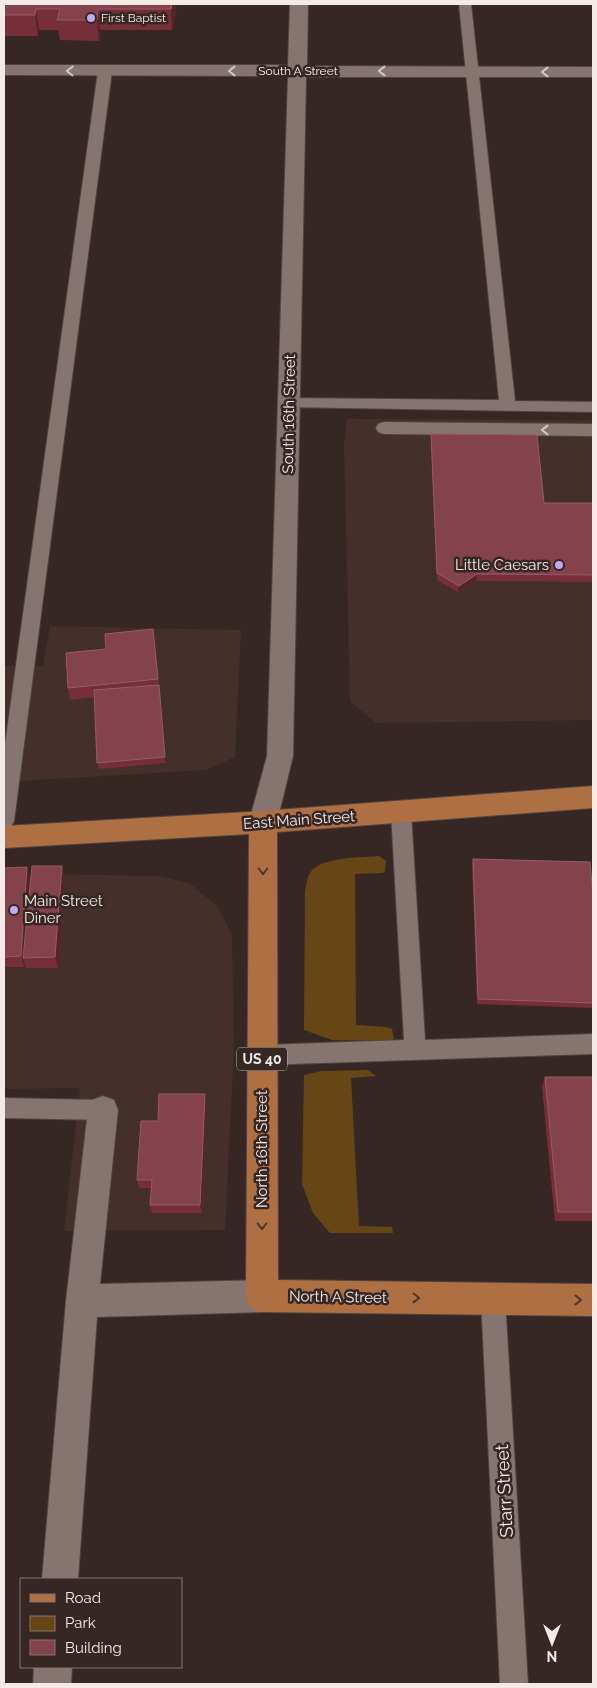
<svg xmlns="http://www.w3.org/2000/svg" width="597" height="1688" font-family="Raleway,sans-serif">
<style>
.built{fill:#442f2a}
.green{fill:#674616}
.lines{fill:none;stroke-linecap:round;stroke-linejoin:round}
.service-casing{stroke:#514442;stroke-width:2}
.minor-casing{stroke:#514442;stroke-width:2}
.primary-casing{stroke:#514442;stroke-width:2}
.service{fill:#857470;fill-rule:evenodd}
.minor{fill:#857470;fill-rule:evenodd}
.primary{fill:#ae7042;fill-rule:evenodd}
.wall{fill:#762e39}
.shaded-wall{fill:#562329}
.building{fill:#83424c;stroke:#955d64}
.oneway{stroke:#d3c7c4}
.oneway2{stroke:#4e362a}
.poi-dot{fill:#bfa9f4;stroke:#362724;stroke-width:2}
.labels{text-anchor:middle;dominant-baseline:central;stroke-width:5;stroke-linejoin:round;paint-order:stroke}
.far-poi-label{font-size:12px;fill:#f4eae8;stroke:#362724;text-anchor:start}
.far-street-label{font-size:12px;fill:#f4eae8;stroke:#362724}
.shield{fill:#362724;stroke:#bbb0ad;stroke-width:1}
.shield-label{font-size:14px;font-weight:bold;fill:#f4eae8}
.street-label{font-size:15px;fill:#f4eae8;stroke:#362724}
.poi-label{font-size:15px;fill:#f4eae8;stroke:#362724;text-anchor:end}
.near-street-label{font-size:18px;fill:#f4eae8;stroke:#362724}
</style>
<rect width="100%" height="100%" fill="#362724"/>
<!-- built -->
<g class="built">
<path d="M 347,419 L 593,420 L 593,720 L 376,723 L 350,701 L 344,445 Z"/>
<path d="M 50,626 L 241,630 L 235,757 L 206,770 L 4,782 L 4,666 L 43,666 Z"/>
<path d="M 43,874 L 158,876 L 189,883 L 217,906 L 232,934 L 234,1050 L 225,1230 L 64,1231 L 80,1088 L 4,1089 L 4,877 Z"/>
</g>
<!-- green -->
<g class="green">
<path d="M 379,856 L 386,861 L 385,872 L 382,873 L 355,874 L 356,1025 L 386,1027 L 392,1029 L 394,1039 L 389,1041 L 332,1040 L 304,1030 L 305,892 C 306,886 307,878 310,873 C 321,856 361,858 379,856 Z"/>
<path d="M 368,1070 L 376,1076 L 351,1078 L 359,1226 L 392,1227 L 393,1233 L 330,1233 L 313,1213 L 302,1184 L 304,1075 L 321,1071 Z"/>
</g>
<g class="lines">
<defs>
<g id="service">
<path d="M 459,4 L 471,4 L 515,401 L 593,402 L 593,412 L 283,407 L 281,403 L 283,399 L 289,398 L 499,400 Z"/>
<path d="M 105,67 L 112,71 L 14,821 L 11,827 L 4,829 L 4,752 L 98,71 Z"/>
<path d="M 384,422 L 593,424 L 593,436 L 384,434 L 378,432 L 376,428 L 378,424 Z"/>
<path d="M 401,804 L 408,806 L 411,812 L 425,1040 L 593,1034 L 593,1054 L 262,1065 L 254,1062 L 251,1055 L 254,1048 L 262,1045 L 404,1040 L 391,812 L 394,806 Z"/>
<path d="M 4,1098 L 103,1100 L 111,1103 L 114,1110 L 111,1117 L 103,1120 L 4,1118 Z"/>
<path d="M 493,1287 L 501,1291 L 505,1299 L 528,1684 L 500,1684 L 481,1299 L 485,1291 Z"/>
</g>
<g id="minor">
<path d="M 290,4 L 308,4 L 307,66 L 593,67 L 593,77 L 306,77 L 293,756 L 277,822 L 273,830 L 263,833 L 253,830 L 249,822 L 267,756 L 288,76 L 4,75 L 4,65 L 288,65 Z"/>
<path d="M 103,1096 L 114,1100 L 118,1110 L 100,1284 L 262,1280 L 274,1284 L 278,1296 L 274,1308 L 262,1312 L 97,1317 L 78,1579 L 42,1579 L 66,1301 L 88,1110 L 92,1100 Z"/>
<path d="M 34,1667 L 72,1667 L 71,1684 L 33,1684 Z"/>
</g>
<path id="primary" d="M 593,786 L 593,808 L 277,832 L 278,1280 L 593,1284 L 593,1316 L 262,1312 L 250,1308 L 246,1296 L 249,834 L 4,848 L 4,826 L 263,811 Z"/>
</defs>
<!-- service casing -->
<use href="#service" class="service-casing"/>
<!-- minor casing -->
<use href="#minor" class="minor-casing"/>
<!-- primary casing -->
<use href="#primary" class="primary-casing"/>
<!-- service -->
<use href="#service" class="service"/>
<!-- minor -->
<use href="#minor" class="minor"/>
<!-- primary -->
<use href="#primary" class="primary"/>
</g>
<!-- wall -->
<g class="wall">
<path d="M 4,4 L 177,7 L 172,30 L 100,30 L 99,41 L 60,40 L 58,30 L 39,30 L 38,36 L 4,36 Z"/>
<path d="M 431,434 L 544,503 L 593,503 L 593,582 L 476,581 L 458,592 L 437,580 L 431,441 Z"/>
<path d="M 153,629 L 160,691 L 165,763 L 99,769 L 97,763 L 95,697 L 70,700 L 68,688 Z"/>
<path d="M 473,859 L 593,896 L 593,1008 L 477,1004 L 472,864 Z"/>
<path d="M 62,866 L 65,877 L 58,968 L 26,968 L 24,961 L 24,967 L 4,967 L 4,868 L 27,867 L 30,878 L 28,903 Z"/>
<path d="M 545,1077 L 593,1077 L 593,1221 L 555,1221 L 542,1087 Z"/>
<path d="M 206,1103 L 202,1213 L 152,1213 L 150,1205 L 151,1188 L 139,1188 L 137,1180 L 158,1121 Z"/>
</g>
<!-- shaded-wall -->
<g class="shaded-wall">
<path d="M 172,4 L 177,4 L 177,7 L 172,30 L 171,9 Z"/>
<path d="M 36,9 L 39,30 L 38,36 L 35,15 Z"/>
<path d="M 98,9 L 100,30 L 99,41 L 97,20 Z"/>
<path d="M 477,574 L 476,581 L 458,592 L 459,586 Z"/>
<path d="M 62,866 L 65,877 L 58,968 L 55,957 Z"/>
<path d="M 27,867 L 30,878 L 24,958 L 23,958 L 24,961 L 24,967 L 21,956 Z"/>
<path d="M 205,1094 L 206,1103 L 202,1213 L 200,1205 Z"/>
</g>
<!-- building -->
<g class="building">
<path d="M 4,4 L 172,4 L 171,9 L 98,9 L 97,20 L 57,20 L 60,9 L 36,9 L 35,15 L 4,15 Z"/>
<path d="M 431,434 L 537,435 L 544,503 L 593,503 L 593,575 L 477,574 L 459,586 L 437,573 Z"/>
<path d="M 153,629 L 158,679 L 68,688 L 66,653 L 106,649 L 105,634 Z"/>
<path d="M 159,685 L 165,757 L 97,763 L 94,690 Z"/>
<path d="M 473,859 L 590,862 L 593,896 L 593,1003 L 478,999 Z"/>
<path d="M 32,866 L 62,866 L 55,957 L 23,958 Z"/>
<path d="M 27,867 L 21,956 L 4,957 L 4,868 Z"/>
<path d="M 545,1077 L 593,1077 L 593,1212 L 558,1212 Z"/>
<path d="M 159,1094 L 205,1094 L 200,1205 L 150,1205 L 152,1180 L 137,1180 L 141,1121 L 158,1121 Z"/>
</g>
<!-- one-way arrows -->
<defs><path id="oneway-chevron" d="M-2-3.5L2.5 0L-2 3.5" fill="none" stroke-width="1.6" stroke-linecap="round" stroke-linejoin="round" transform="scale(1.25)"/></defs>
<g class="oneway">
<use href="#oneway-chevron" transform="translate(70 71) rotate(-179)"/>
<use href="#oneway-chevron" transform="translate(232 71) rotate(180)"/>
<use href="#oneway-chevron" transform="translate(382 71) rotate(-180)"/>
<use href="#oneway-chevron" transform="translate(545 72) rotate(-180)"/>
<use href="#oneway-chevron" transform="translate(545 430) rotate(-180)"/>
</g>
<g class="oneway2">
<use href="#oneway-chevron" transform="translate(263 871) rotate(90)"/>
<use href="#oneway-chevron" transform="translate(262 1226) rotate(90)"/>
<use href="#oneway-chevron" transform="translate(416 1298) rotate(1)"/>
<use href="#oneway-chevron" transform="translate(578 1300) rotate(1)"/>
</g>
<!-- markers -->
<g class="poi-dot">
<circle cx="91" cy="18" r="5"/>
<circle cx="559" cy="565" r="5"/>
<circle cx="14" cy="910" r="5"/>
</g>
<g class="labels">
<!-- far-poi labels -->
<g class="far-poi-label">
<text x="101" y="18">First Baptist</text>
</g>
<!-- far-street labels -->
<g class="far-street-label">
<text x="298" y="71">South A Street</text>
</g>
<!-- shield labels -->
<rect class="shield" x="237" y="1047.5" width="50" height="23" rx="4"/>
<g class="shield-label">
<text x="262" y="1059">US 40</text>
</g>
<!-- street labels -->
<g class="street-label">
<text transform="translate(289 414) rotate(-89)">South 16th Street</text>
<text transform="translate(299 820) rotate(-4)">East Main Street</text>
<text transform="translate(262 1149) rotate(-90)">North 16th Street</text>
<text transform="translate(338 1297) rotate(1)">North A Street</text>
</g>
<!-- poi labels -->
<g class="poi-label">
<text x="549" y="565">Little Caesars</text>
<text x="24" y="901" text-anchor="start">Main Street<tspan x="24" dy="17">Diner</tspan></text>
</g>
<!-- near-street labels -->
<g class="near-street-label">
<text transform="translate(504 1491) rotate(-93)">Starr Street</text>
</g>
</g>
<!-- border -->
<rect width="597" height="1688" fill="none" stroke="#f4eae8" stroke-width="10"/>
<!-- legend -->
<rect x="20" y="1578" width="162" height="90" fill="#362724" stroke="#827572"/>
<rect x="30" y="1594" width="25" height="8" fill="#ae7042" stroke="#827572"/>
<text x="65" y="1603" font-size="15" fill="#f4eae8">Road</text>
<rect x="30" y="1616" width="25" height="15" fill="#674616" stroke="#827572"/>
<text x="65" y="1628" font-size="15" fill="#f4eae8">Park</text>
<rect x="30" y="1640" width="25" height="15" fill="#83424c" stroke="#827572"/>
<text x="65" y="1653" font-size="15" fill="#f4eae8">Building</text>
<!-- north arrow -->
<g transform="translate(552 1643) rotate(180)" stroke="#362724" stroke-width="4" paint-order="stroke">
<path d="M0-4L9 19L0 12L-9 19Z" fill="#f4eae8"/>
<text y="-8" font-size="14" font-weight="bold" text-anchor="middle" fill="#f4eae8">N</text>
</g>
</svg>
